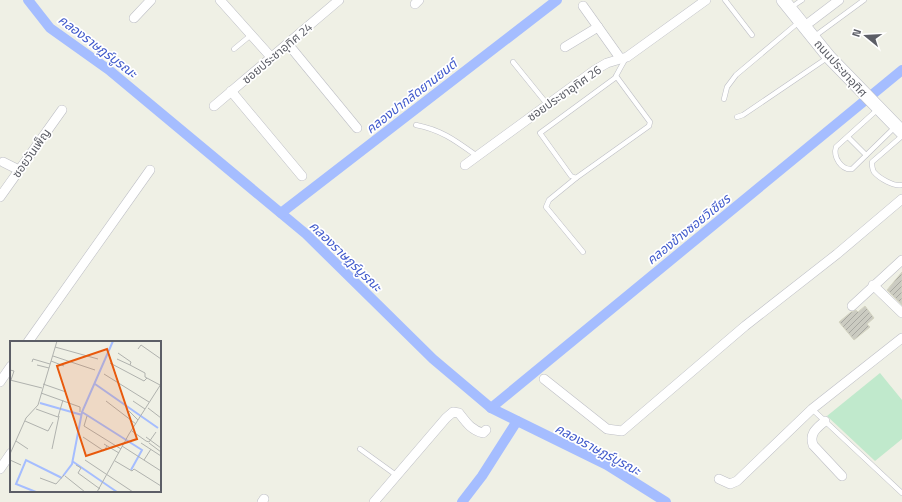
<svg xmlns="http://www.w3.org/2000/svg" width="902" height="502" font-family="'Titillium Web','Noto Sans Thai',sans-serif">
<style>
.green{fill:#c0e9cc}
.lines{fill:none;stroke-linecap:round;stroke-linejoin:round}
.canal{stroke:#a5bdff;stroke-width:10}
.building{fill:url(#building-hatch);stroke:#d5d5c2}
.service-casing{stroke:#bebfc6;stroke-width:5.5}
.minor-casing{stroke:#bebfc6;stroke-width:10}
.secondary-casing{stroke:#bfc0c8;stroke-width:14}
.service{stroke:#fff;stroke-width:4.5}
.minor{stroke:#fff;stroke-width:9}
.secondary{stroke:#fff;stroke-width:13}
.labels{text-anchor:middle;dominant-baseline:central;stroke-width:3.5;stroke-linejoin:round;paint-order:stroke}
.street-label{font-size:12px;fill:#5c5e66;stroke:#fff}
.water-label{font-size:13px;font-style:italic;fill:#3f59cb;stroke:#fff}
.inset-river{fill:none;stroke:#a5bdff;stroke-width:2}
.inset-road{fill:none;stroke:#b0b2ae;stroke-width:1}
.view{fill:#e8590c;fill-opacity:0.15;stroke:#e8590c;stroke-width:2}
.inset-edge{fill:none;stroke:#5c5e66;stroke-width:2}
</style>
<defs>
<pattern id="building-hatch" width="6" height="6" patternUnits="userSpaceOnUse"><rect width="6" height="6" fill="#cbcbc1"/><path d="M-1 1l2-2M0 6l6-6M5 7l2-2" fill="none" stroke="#a8a8a1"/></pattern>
</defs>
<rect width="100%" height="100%" fill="#eff0e5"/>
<!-- green -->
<path class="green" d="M 880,373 L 902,400 L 902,439 L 875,461 L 827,416 Z"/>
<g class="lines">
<!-- canal -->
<g class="canal">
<path d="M 28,0 L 50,28 L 109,70 L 306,234 L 433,359 L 491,408 L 607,465 L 666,502"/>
<path d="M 281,213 L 557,0"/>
<path d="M 491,408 L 902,70"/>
<path d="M 462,502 L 482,476 L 517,421"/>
</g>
</g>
<!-- building -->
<g class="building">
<path d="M 902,272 L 902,305 L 887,290 Z"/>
<path d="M 865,306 L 874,318 L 867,324 L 870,327 L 854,340 L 839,322 L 851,312 L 856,310 L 858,312 Z"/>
</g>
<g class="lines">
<defs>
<g id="service">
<path d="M 725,0 L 752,35"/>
<path d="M 796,4 L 802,0"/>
<path d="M 819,33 L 864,0"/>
<path d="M 234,49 L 251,35"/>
<path d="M 513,62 L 547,104"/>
<path d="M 616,76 L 650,122 L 649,126 L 576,178 L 571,176 L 540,133 L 615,78 C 618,72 622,65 626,58"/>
<path d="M 724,99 L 727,87 L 736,75 L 799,22"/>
<path d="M 878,109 L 836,147 C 833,157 841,170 852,169 L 895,127"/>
<path d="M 737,117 L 743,115 L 827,58"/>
<path d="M 416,125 C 442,130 456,141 477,156"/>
<path d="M 902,136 L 872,162 C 872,166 872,169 874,172 C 879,178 894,187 902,185"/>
<path d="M 848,137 L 866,155"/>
<path d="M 576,178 L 549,200 L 546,207 L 583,252"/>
<path d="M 812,409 L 902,493"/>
<path d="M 360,449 L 396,475"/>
</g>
<g id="minor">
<path d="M 220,0 L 271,57"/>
<path d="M 415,4 L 419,0"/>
<path d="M 583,6 L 620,58"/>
<path d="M 134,18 L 151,0"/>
<path d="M 810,22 L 839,0"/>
<path d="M 288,44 L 357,128"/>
<path d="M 565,47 L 598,27"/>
<path d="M 231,91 L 302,176"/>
<path d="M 214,106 L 339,0"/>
<path d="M 3,162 L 19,170"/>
<path d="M 465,165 L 595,70 L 607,63 L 627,57 L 706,0"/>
<path d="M 0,197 L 62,110"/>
<path d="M 873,285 L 902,313"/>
<path d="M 852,306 L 902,260"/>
<path d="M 28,342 L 150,170"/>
<path d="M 544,379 L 607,429 L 622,431 L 745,326 L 837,254 L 902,199"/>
<path d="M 0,382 L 11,366"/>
<path d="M 825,421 C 817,428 809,433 813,445 L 842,476"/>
<path d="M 0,469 L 11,453"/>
<path d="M 719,479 L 730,484 L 737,481 L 812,409 L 902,338"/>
<path d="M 262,502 L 264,499"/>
<path d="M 374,502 L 446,418 L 453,412 L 459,413 C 466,422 471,430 483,433 L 486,430"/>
</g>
<path id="secondary" d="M 783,0 L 829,57 L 902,132"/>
</defs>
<!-- service casing -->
<use href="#service" class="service-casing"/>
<!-- minor casing -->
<use href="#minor" class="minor-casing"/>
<!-- secondary casing -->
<use href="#secondary" class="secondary-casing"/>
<!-- service -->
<use href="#service" class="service"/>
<!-- minor -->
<use href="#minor" class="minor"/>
<!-- secondary -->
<use href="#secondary" class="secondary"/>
</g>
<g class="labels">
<!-- street labels -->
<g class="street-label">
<text transform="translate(277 53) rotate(-40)">ซอยประชาอุทิศ 24</text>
<text transform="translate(841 68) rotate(48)">ถนนประชาอุทิศ</text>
<text transform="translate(564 93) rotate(-35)">ซอยประชาอุทิศ 26</text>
<text transform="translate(31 153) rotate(-55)">ซอยวันเพ็ญ</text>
</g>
<!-- water labels -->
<g class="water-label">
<text transform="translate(98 46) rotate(37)">คลองราษฎร์บูรณะ</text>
<text transform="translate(411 96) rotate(-38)">คลองปากลัดยานยนต์</text>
<text transform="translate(688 229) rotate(-39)">คลองข้างซอยวิเชียร</text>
<text transform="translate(346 256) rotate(44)">คลองราษฎร์บูรณะ</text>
<text transform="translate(598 449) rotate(28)">คลองราษฎร์บูรณะ</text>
</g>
</g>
<!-- overview -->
<g transform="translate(10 341)">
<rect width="151" height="151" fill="#eff0e5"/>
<path class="inset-river" d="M 85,43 L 148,87M 30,62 L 72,74M 72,71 L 132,109 L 121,129M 62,120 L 107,151M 53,135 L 62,123 L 72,71 L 103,0M 26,151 L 6,143 L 16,119 L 52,137"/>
<path class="inset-road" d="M 45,6 L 88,18M 128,8 L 131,4 L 151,18M 108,12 L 121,21 L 120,24 L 135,32 L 135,36 L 150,44M 43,15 L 85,29M 107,18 L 120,24M 41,20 L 54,25M 22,21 L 23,18 L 40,23M 100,22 L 134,40 L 137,37M 27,24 L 39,27M 0,29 L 4,30 L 1,39M 94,33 L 139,61M 0,39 L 32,47M 33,43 L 56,51M 31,52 L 70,66 L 70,71M 96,60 L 126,83M 123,60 L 135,68M 138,67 L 151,77M 26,68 L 48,76 L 53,59M 119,70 L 128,79M 77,75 L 74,85 L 111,108M 15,80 L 38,90 L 43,81M 122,90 L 136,100M 73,96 L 94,110 L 97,105M 136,96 L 151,107M 6,100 L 18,108M 136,100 L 139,101 L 146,91M 131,102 L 151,115M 139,102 L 151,111M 94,103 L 109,112M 112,105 L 151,130M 42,108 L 49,75M 0,113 L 16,77 L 28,64 L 47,0M 0,119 L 11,124M 75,119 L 123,151M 134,119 L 141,108M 105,120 L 122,130 L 124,128 L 151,145M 66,124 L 71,127 L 68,132 L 90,148M 55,135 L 75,151M 30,137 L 46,143 L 54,134M 87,151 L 119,93 L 151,43"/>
<path class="view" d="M 97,8 L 127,98 L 76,115 L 47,25 Z"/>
<rect width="151" height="151" class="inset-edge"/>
</g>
<!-- north arrow -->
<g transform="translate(866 36) rotate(288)" stroke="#ffffff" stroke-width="3" paint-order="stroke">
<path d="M0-3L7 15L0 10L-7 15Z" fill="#5c5e66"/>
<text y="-6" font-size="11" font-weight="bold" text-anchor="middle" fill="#5c5e66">N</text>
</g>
</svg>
